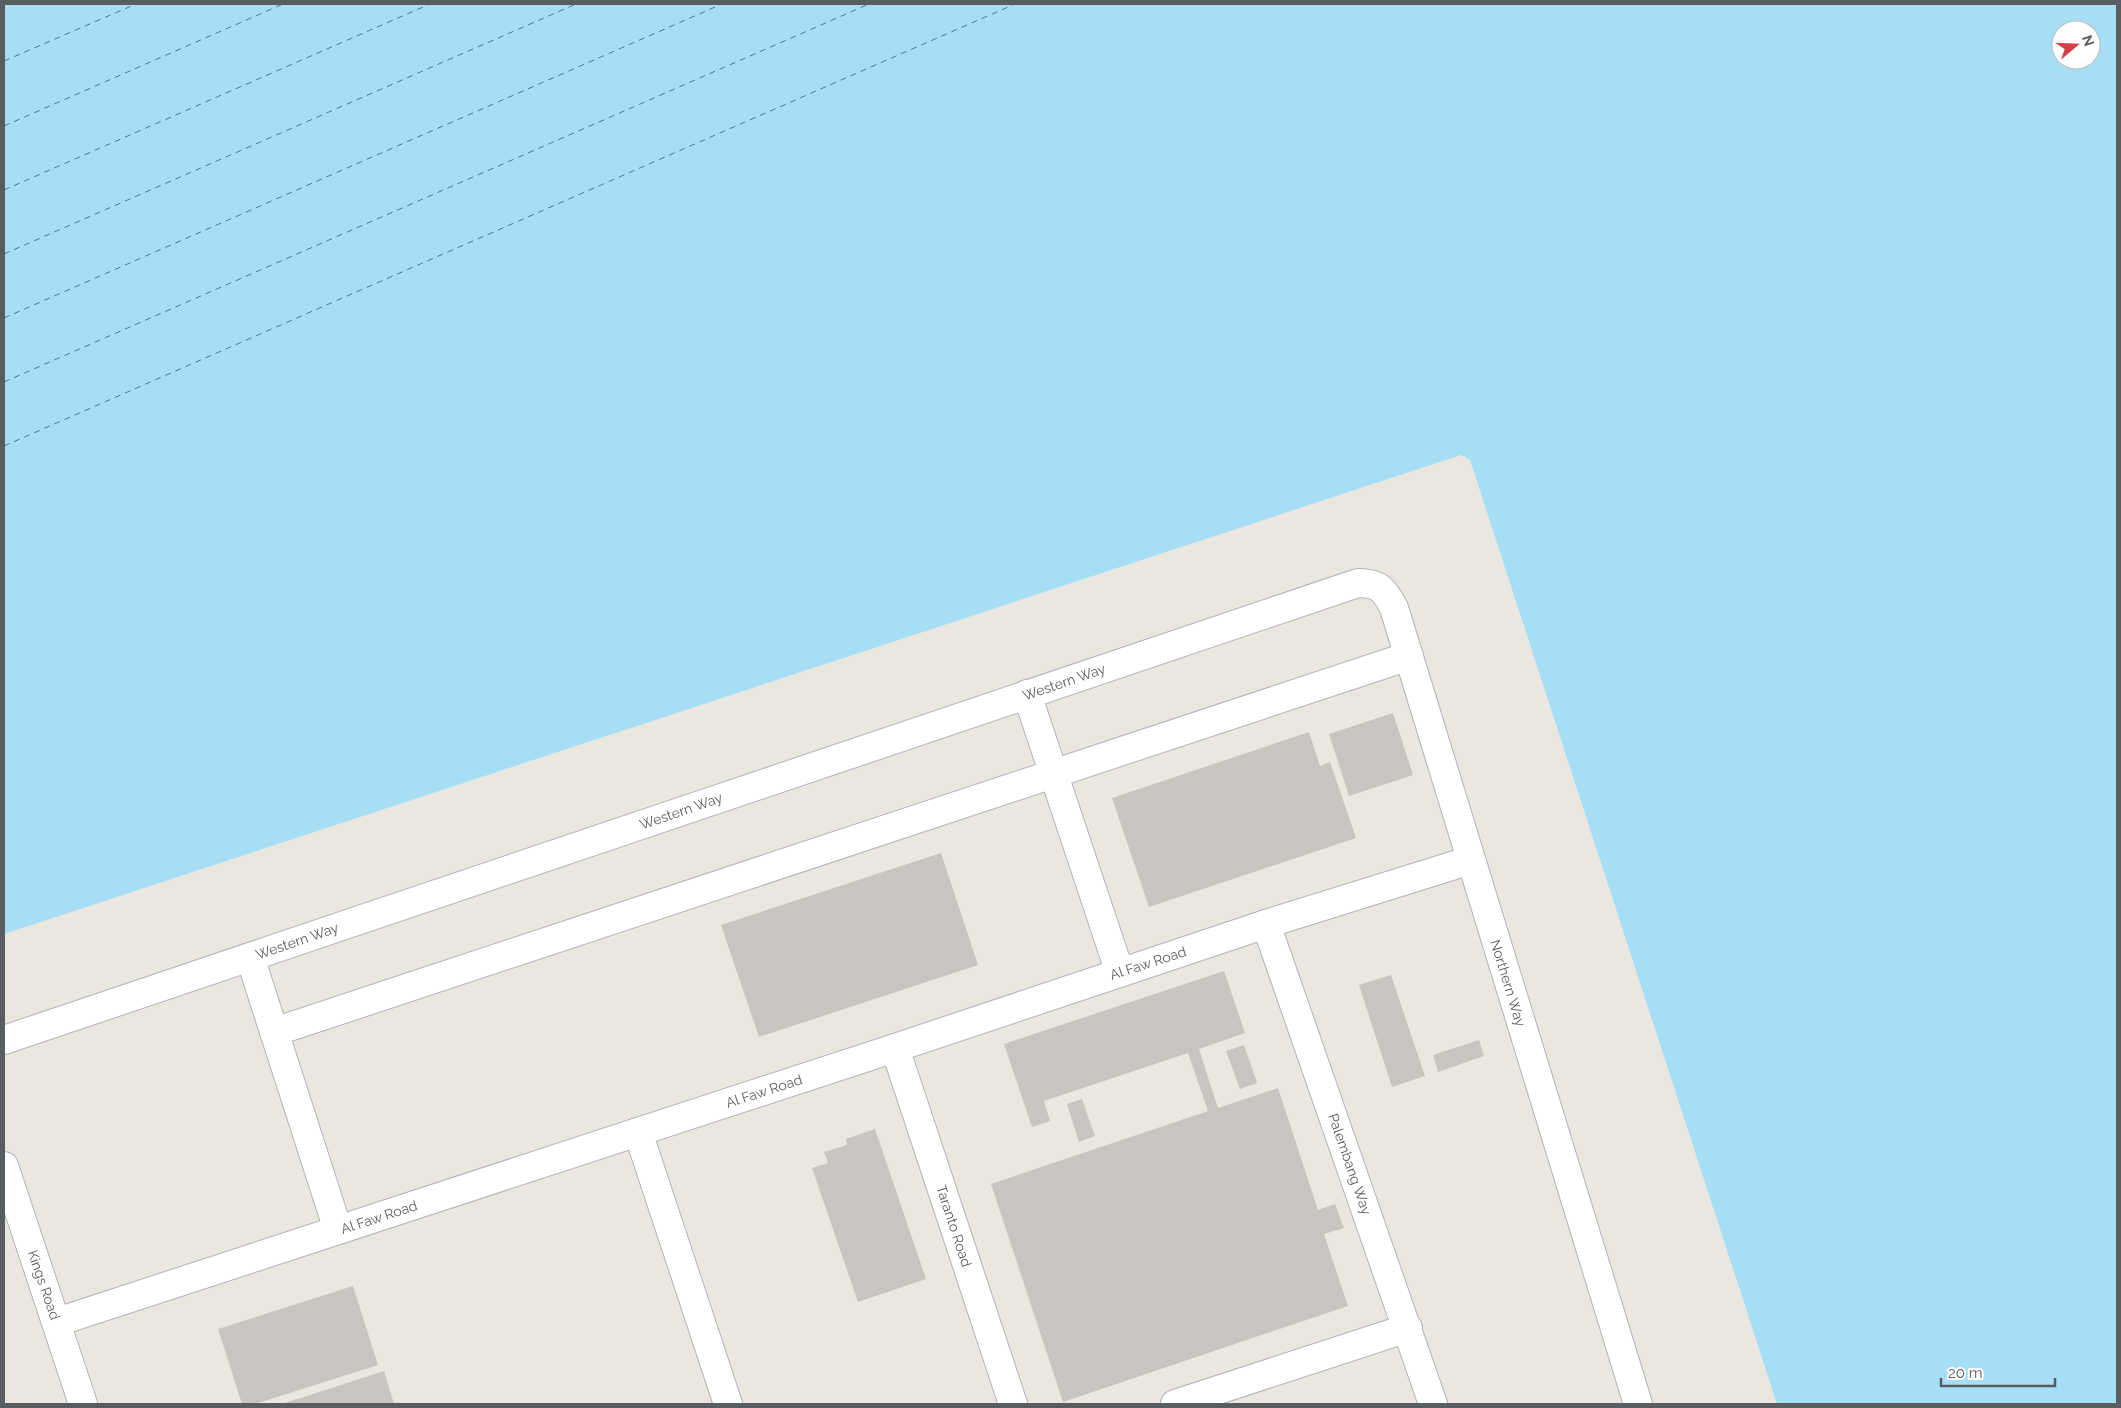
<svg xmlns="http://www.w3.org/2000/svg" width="2121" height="1408" font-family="Raleway,sans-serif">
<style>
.water{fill:#a6dff5;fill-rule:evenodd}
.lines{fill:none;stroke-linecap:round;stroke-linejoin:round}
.ferry{stroke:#437c9c;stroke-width:1;stroke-dasharray:6 5;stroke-linecap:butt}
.building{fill:#c8c4c0}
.minor-casing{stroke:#b1b4b7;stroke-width:30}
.minor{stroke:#fff;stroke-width:28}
.labels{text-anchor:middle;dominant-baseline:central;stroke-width:4;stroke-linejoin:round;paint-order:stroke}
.street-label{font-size:14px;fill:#595d60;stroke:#fff}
</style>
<rect width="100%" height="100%" fill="#eae7e0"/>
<!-- water -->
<path class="water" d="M 4,4 L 2117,4 L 2117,1404 L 1777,1404 L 1470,460 L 1461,455 L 4,934 ZM 2061,30 L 2091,30 L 2091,60 L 2061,60 Z"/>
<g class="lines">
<!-- ferry -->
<g class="ferry">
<path d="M 4,61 L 136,4"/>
<path d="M 4,126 L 283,4"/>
<path d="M 4,190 L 430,4"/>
<path d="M 4,254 L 576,4"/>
<path d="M 4,318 L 722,4"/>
<path d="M 4,382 L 869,4"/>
<path d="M 4,446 L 1015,4"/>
</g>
</g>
<!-- building -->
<g class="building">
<path d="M 1393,713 L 1413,775 L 1349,796 L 1329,734 Z"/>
<path d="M 1309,732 L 1320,766 L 1330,762 L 1356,838 L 1149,907 L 1112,798 Z"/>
<path d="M 941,853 L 978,965 L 759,1037 L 721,925 Z"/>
<path d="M 1224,971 L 1245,1033 L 1199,1049 L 1218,1108 L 1278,1088 L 1318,1210 L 1335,1204 L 1344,1228 L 1324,1234 L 1348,1306 L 1063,1402 L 991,1184 L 1208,1111 L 1188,1053 L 1044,1101 L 1050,1121 L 1032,1127 L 1004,1044 Z"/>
<path d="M 1391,975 L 1425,1076 L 1392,1087 L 1359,985 Z"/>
<path d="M 1479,1040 L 1484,1056 L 1438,1072 L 1433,1055 Z"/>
<path d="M 1244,1045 L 1257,1083 L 1240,1089 L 1226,1051 Z"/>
<path d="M 1082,1099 L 1095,1136 L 1079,1142 L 1067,1104 Z"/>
<path d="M 875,1129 L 926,1279 L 858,1302 L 812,1168 L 828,1163 L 824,1152 L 847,1145 L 846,1139 Z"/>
<path d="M 353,1286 L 378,1365 L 255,1404 L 242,1404 L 218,1329 Z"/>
<path d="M 384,1371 L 394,1404 L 282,1404 Z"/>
</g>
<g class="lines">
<defs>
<g id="minor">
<path d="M 1027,694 L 1120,973"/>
<path d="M 1266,924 L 1433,1404"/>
<path d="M 250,957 L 338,1230"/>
<path d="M 274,1032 L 1409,656"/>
<path d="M 4,1040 L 1358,583 C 1379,583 1384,589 1394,608 L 1638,1404"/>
<path d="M 895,1048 L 1013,1404"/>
<path d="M 638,1132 L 728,1404"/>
<path d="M 4,1166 L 83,1404"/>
<path d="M 57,1322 L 895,1048 L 1266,924 L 1471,860"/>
<path d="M 1175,1404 L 1408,1328"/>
</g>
</defs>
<!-- minor casing -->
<use href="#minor" class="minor-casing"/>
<!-- minor -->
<use href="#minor" class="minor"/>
</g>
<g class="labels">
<!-- street labels -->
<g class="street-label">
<text transform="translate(1064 682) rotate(-19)">Western Way</text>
<text transform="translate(681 811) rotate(-19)">Western Way</text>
<text transform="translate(297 941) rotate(-19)">Western Way</text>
<text transform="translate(1148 963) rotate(-18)">Al Faw Road</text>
<text transform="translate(1508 983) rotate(73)">Northern Way</text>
<text transform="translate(764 1091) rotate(-18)">Al Faw Road</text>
<text transform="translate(1350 1164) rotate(71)">Palembang Way</text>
<text transform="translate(379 1217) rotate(-18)">Al Faw Road</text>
<text transform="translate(954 1226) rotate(72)">Taranto Road</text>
<text transform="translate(44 1285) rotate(71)">Kings Road</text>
</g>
</g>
<!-- border -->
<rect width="2121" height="1408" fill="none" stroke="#595d60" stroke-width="10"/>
<!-- north arrow -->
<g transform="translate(2076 45) rotate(71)"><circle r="24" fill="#ffffff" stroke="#bdbebf"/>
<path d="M0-4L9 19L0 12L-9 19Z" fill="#d53c47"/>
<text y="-8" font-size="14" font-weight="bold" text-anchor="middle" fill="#595d60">N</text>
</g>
<!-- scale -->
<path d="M1941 1378v8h114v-8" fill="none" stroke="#595d60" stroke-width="2.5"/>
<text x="1948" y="1378" font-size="15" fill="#595d60" stroke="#ffffff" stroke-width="4" paint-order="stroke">20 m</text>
</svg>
